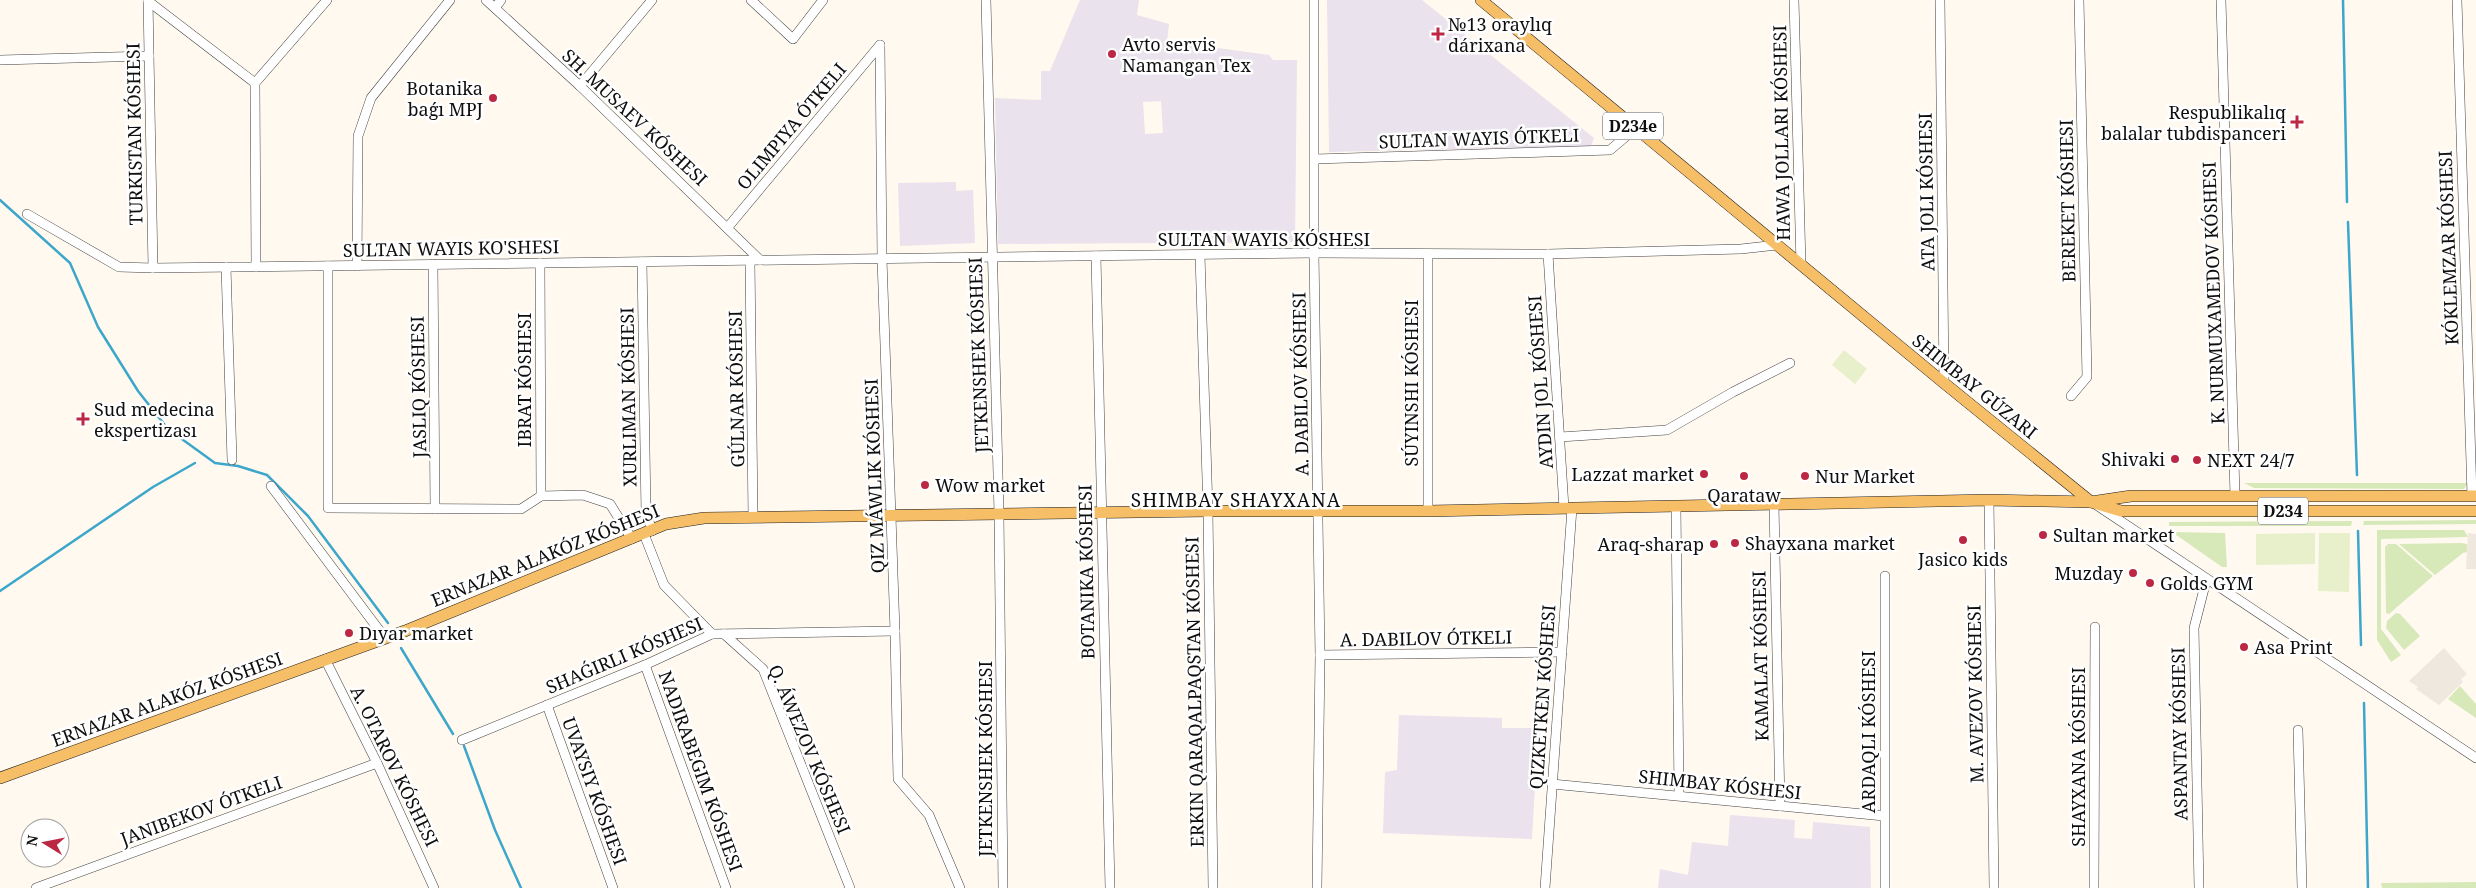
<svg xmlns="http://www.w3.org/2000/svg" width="2476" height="888" font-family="'Noto Serif',serif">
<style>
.industrial{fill:#eae2ec;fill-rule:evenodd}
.green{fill:#d8e9b9}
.pitch{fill:#e8f0cb}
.plaza{fill:#efe8de}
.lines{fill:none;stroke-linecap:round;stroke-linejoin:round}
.stream{stroke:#3ca6cb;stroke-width:2.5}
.minor-casing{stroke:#414141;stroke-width:10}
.major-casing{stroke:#1f1f1f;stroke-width:12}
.minor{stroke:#fff;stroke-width:9}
.major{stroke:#f6bf67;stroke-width:11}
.poi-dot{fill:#bc2844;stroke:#fff;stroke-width:2}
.labels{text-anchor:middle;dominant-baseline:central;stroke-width:5;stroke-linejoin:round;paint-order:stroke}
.shield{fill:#fff;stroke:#565656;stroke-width:1}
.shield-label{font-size:16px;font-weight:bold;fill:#0e0e0e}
.poi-label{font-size:18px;fill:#0e0e0e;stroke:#fff;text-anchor:start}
.street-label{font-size:18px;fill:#0e0e0e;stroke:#fff}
.neighbourhood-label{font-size:19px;letter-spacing:1px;fill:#0e0e0e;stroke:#fff}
</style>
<rect width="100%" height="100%" fill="#fff9ef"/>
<!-- industrial -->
<g class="industrial">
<path d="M 1080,0 L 1139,0 L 1137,15 L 1169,24 L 1167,41 L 1269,55 L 1273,60 L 1297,60 L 1295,242 L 998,244 L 995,98 L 1041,100 L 1041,71 L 1050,71 ZM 1161,101 L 1163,133 L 1145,134 L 1143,102 Z"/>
<path d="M 1327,0 L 1422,0 L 1594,138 L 1591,146 L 1329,152 Z"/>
<path d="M 956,182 L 956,191 L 973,190 L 975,243 L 900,246 L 898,183 Z"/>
<path d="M 1399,715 L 1502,718 L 1502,728 L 1533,728 L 1532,785 L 1535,786 L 1532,839 L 1383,833 L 1385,772 L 1397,770 Z"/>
<path d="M 1730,815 L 1795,820 L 1794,838 L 1812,839 L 1813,822 L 1870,827 L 1871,888 L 1658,888 L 1660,869 L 1688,875 L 1692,842 L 1728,846 Z"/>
</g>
<!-- green -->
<g class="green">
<path d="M 2244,483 L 2468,483 L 2464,489 L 2254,488 Z"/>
<path d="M 2476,520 L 2476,524 L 2363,525 L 2364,521 Z"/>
<path d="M 2352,521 L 2351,526 L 2169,526 L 2169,522 Z"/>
<path d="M 2377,530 L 2464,530 L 2468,537 L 2381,539 L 2381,629 L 2401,655 L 2391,662 L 2377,640 Z"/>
<path d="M 2172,532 L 2225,533 L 2227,567 L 2222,567 Z"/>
<path d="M 2461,543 L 2467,544 L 2467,552 L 2463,553 L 2435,575 L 2399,544 Z"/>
<path d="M 2388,544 L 2396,544 L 2433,576 L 2389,614 L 2386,613 L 2385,547 Z"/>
<path d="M 2396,613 L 2400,614 L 2420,636 L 2404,650 L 2386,628 L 2387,621 Z"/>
<path d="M 2460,686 L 2476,704 L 2476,718 L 2448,699 Z"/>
<path d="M 2476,882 L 2476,888 L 2382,888 L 2381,883 Z"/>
</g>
<!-- pitch -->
<g class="pitch">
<path d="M 1844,350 L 1867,369 L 1855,384 L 1832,365 Z"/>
<path d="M 2315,533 L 2315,564 L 2256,565 L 2256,534 Z"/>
<path d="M 2319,533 L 2350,533 L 2349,592 L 2318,591 Z"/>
</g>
<!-- plaza -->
<g class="plaza">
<path d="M 2468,533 L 2476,534 L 2476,569 L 2466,569 Z"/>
<path d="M 2444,648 L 2467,674 L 2461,679 L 2463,682 L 2439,705 L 2416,689 L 2418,687 L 2409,681 Z"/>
</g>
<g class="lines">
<!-- stream -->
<g class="stream">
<path d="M 2343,0 L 2347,202"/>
<path d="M 0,200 L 70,263 L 98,327 L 138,391 L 168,429 L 215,463 L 238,466 L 267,475 L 308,516 L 388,623"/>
<path d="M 2348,222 L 2357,475"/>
<path d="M 2358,531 L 2361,645"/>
<path d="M 0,591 L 153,487 L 195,463"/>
<path d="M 401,648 L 453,734"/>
<path d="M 2364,703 L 2368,888"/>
<path d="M 464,746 L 495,830 L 521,888"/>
</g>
<defs>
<g id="minor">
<path d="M 148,0 L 153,268"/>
<path d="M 486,0 L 580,86 L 760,260"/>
<path d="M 751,0 L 793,39 L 823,0"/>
<path d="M 986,0 L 999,514 L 1003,888"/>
<path d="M 1314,0 L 1314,253 L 1320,655 L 1317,888"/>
<path d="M 1794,0 L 1801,265"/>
<path d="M 1940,0 L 1944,383"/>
<path d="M 2221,0 L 2235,496"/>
<path d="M 2457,0 L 2472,496"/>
<path d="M 148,1 L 255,83"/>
<path d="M 495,8 L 501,0"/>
<path d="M 880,45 L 882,259 L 895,631 L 898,779 L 929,815 L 960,888"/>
<path d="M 0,60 L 149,56"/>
<path d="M 580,86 L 652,0"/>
<path d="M 1315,159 L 1610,150 L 1636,128"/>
<path d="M 27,214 L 119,267 L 153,268 L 1314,253 L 1548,254 L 1741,249 L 1777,245"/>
<path d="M 728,227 L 880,45"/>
<path d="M 1428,254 L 1428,511"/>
<path d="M 1548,254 L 1564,508"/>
<path d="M 1200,255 L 1208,511 L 1213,888"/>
<path d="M 1096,256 L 1110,888"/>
<path d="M 750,261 L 753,517"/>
<path d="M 642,262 L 646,512 L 652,531"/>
<path d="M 540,263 L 541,496"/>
<path d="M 433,264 L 435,509"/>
<path d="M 328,266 L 328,508 L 521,509 L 541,496 L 583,495 L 610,504 L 632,539"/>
<path d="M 357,266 L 358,136 L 371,98 L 450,0"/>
<path d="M 226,267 L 232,460"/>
<path d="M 256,267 L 255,83 L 327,0"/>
<path d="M 2071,396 L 2087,377 L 2079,0"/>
<path d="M 1560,437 L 1667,430 L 1733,392 L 1790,363"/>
<path d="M 271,486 L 385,638"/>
<path d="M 1989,500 L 1994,888"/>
<path d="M 1774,504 L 1780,806"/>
<path d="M 1676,506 L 1679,795"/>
<path d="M 2098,506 L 2476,758"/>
<path d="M 644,534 L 664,585 L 712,634"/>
<path d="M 724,634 L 763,669 L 850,888"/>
<path d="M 1320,655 L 1562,652"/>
<path d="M 325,659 L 377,763 L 434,888"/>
<path d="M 645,665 L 726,888"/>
<path d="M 547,705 L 613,888"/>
<path d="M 2298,730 L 2302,888"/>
<path d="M 462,740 L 645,665 L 712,634 L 895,631"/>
<path d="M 1552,784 L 1884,816"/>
<path d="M 36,888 L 377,763"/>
<path d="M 1545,888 L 1572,508"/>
<path d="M 1885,888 L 1885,576"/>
<path d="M 2094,888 L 2095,627"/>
<path d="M 2199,888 L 2194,628 L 2206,581"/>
</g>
<g id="major">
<path d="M 1481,0 L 1944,383 L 2091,502 L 2121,511 L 2476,511"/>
<path d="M 0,778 L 405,631 L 666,524 L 704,518 L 1208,511 L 1428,511 L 1989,500 L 2091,502 L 2131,496 L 2476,496"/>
</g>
</defs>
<!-- minor casing -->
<use href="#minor" class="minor-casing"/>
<!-- major casing -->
<use href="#major" class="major-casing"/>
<!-- minor -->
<use href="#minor" class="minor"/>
<!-- major -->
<use href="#major" class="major"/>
</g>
<!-- markers -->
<g class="poi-dot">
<path d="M1435.5 26.5h5v5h5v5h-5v5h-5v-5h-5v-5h5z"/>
<circle cx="1112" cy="54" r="5"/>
<circle cx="493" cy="98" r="5"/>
<path d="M2294.5 114.5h5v5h5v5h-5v5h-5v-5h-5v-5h5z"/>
<path d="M80.5 411.5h5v5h5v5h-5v5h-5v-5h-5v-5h5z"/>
<circle cx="2175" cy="459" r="5"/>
<circle cx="2197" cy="460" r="5"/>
<circle cx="1704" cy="474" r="5"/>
<circle cx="1744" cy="476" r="5"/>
<circle cx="1805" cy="476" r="5"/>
<circle cx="925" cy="485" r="5"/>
<circle cx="2043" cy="535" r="5"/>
<circle cx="1963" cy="540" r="5"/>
<circle cx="1735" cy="543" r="5"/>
<circle cx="1714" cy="544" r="5"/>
<circle cx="2133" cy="573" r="5"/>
<circle cx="2150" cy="583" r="5"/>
<circle cx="349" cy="633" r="5"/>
<circle cx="2244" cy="647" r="5"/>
</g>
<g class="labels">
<!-- shield labels -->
<g class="shield">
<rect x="1603" y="112.5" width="60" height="27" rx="4"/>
<rect x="2258" y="497.5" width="50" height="27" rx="4"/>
</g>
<g class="shield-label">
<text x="1633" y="126">D234e</text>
<text x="2283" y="511">D234</text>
</g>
<!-- poi labels -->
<g class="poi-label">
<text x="1448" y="24">№13 oraylıq<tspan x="1448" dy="21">dárixana</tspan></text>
<text x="1122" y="44">Avto servis<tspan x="1122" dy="21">Namangan Tex</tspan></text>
<text x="483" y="88" text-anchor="end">Botanika<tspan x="483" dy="21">baǵı MPJ</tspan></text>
<text x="2286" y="112" text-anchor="end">Respublikalıq<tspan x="2286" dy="21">balalar tubdispanceri</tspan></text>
<text x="94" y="409">Sud medecina<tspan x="94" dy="21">ekspertizası</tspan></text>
<text x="2165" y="459" text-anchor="end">Shivaki</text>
<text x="2207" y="460">NEXT 24/7</text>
<text x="1694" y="474" text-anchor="end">Lazzat market</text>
<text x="1815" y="476">Nur Market</text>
<text x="935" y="485">Wow market</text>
<text x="1744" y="495" text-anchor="middle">Qarataw</text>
<text x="2053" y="535">Sultan market</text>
<text x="1745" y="543">Shayxana market</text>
<text x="1704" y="544" text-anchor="end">Araq-sharap</text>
<text x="1963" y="559" text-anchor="middle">Jasico kids</text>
<text x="2123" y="573" text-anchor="end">Muzday</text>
<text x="2160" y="583">Golds GYM</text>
<text x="359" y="633">Dıyar market</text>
<text x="2254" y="647">Asa Print</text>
</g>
<!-- street labels -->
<g class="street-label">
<text transform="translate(635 117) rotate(43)">SH. MUSAEV KÓSHESI</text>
<text transform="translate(791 126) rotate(-50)">OLIMPIYA ÓTKELI</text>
<text transform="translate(1781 133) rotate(-91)">HAWA JOLLARI KÓSHESI</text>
<text transform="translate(134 134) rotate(-91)">TURKISTAN KÓSHESI</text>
<text transform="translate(1479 138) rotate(-2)">SULTAN WAYIS ÓTKELI</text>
<text transform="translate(1926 192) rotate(-91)">ATA JOLI KÓSHESI</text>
<text transform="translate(2067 201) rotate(-91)">BEREKET KÓSHESI</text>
<text x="1264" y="239">SULTAN WAYIS KÓSHESI</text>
<text transform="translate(451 248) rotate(-1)">SULTAN WAYIS KO'SHESI</text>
<text transform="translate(2448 248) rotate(-92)">KÓKLEMZAR KÓSHESI</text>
<text transform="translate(2213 293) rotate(-92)">K. NURMUXAMEDOV KÓSHESI</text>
<text transform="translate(978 355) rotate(-92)">JETKENSHEK KÓSHESI</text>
<text transform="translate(524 380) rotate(-90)">IBRAT KÓSHESI</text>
<text transform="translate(1540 382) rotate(-94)">AYDIN JOL KÓSHESI</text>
<text transform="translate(1411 383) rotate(-90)">SÚYINSHI KÓSHESI</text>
<text transform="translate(1300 384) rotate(-91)">A. DABILOV KÓSHESI</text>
<text transform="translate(1975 386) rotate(39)">SHIMBAY GÚZARI</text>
<text transform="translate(418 387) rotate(-91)">JASLIQ KÓSHESI</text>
<text transform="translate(736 389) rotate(-91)">GÚLNAR KÓSHESI</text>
<text transform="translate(628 397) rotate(-91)">XURLIMAN KÓSHESI</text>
<text transform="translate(874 476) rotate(-92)">QIZ MÁWLIK KÓSHESI</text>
<text transform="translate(545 555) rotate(-22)">ERNAZAR ALAKÓZ KÓSHESI</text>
<text transform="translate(1086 572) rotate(-91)">BOTANIKA KÓSHESI</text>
<text transform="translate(1426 638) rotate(-1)">A. DABILOV ÓTKELI</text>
<text transform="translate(624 655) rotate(-23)">SHAǴIRLI KÓSHESI</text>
<text transform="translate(1760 656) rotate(-91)">KAMALAT KÓSHESI</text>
<text transform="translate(1194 692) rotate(-91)">ERKIN QARAQALPAQSTAN KÓSHESI</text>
<text transform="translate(1975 694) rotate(-91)">M. AVEZOV KÓSHESI</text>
<text transform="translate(1542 697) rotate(-86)">QIZKETKEN KÓSHESI</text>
<text transform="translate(167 699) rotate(-20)">ERNAZAR ALAKÓZ KÓSHESI</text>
<text transform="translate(1868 732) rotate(-90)">ARDAQLI KÓSHESI</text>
<text transform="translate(2179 734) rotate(-91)">ASPANTAY KÓSHESI</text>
<text transform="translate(810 749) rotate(67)">Q. ÁWEZOV KÓSHESI</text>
<text transform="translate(2078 757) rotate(-90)">SHAYXANA KÓSHESI</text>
<text transform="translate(985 759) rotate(-90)">JETKENSHEK KÓSHESI</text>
<text transform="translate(395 766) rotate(64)">A. OTAROV KÓSHESI</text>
<text transform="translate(701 771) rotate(70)">NADIRABEGIM KÓSHESI</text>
<text transform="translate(1720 784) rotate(6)">SHIMBAY KÓSHESI</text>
<text transform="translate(595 791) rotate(70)">UVAYSIY KÓSHESI</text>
<text transform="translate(201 810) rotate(-20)">JANIBEKOV ÓTKELI</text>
</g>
<!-- neighbourhood labels -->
<g class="neighbourhood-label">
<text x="1236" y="500">SHIMBAY SHAYXANA</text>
</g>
</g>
<!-- north arrow -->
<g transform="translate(45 843) rotate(280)"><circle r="24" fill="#ffffff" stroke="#9f9f9f"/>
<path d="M0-4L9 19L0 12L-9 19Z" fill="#bc2844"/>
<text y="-8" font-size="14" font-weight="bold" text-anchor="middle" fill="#0e0e0e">N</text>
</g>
</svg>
